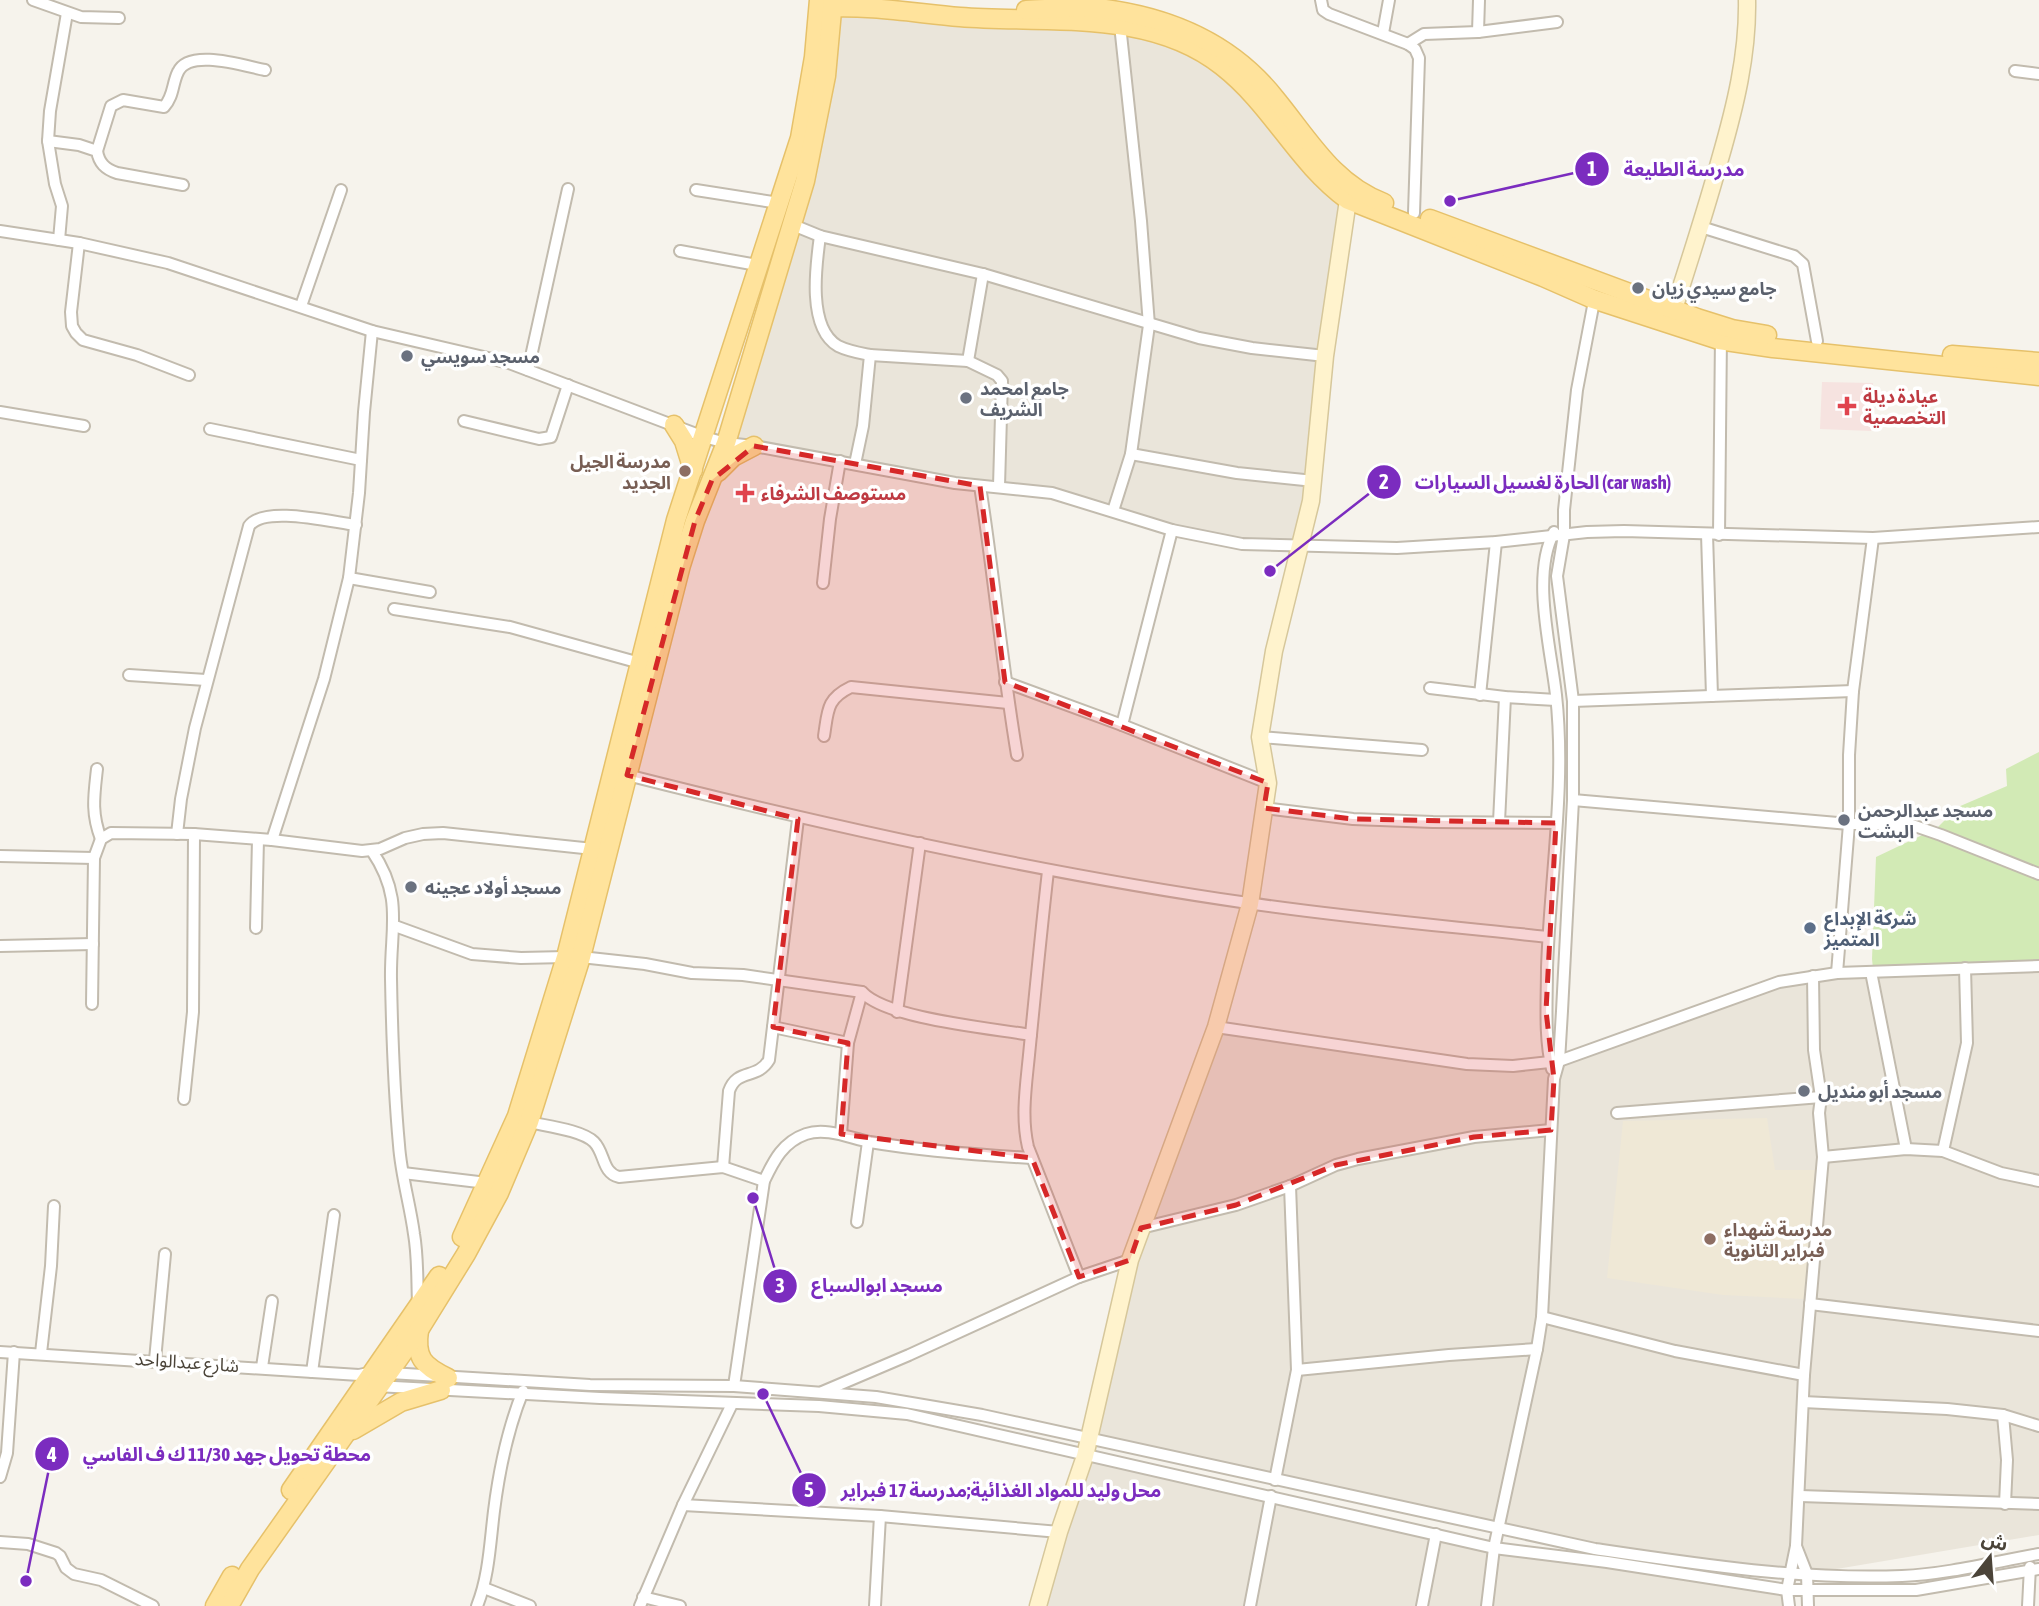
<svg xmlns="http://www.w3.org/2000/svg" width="2039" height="1606" font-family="'Asap Condensed','Noto Sans Arabic',sans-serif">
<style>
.residential{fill:#eae5da}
.education{fill:#efe8d6}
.medical{fill:#f6e3e0}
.green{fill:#d2eab5}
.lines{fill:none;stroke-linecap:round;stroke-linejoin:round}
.street-casing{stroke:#c2bbae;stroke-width:14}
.secondary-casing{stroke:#d6c79b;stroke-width:19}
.primary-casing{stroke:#e6c16a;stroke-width:21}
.street{stroke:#fff;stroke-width:10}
.secondary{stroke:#fff3cd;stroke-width:16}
.primary{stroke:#ffe39c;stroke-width:18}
.marked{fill:#d62828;fill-opacity:0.2;stroke:#d62828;stroke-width:5;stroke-dasharray:14 9;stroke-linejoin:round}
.worship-dot{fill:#6b7280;stroke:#fff;stroke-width:2.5}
.health-dot{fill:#e0444e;stroke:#fff;stroke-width:2.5}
.education-dot{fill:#8d6e63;stroke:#fff;stroke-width:2.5}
.service-dot{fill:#5c6f8a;stroke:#fff;stroke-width:2.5}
.labels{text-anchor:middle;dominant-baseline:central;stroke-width:7;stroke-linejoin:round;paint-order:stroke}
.worship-label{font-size:18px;font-weight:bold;fill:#5b616d;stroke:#fff;text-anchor:start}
.health-label{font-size:18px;font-weight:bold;fill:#be3a42;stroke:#fff;text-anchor:start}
.education-label{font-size:18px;font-weight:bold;fill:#785e54;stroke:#fff;text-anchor:end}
.service-label{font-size:18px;font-weight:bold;fill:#4e5e75;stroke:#fff;text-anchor:start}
.street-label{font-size:18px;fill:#4b4439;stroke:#fff}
.leader{fill:none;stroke:#7b2cbf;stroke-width:2.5}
.callout-dot{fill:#7b2cbf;stroke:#fff;stroke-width:2.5}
.mark-label{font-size:21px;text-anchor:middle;font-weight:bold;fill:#fff}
.callout-label{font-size:19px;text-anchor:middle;font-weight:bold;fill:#7b2cbf;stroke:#fff;stroke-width:7;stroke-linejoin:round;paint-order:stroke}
</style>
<rect width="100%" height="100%" fill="#f6f3ec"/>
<!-- residential -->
<g class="residential">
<path d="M 833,8 L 1102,23 L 1212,61 L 1346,201 L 1300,546 L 1239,540 L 1164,524 L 1055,489 L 976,483 L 727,442 L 795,223 Z"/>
<path d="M 2039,967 L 2039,1535 L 1807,1574 L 1797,1546 L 1788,1573 L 1498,1529 L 1089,1440 L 1130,1260 L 1216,1028 L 1467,1065 L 1550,1063 L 1554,1079 L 1538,1339 L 1506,1496 L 1546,1324 L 1556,1079 L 1561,1062 L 1779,983 Z"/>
<path d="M 1085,1456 L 1494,1549 L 1488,1606 L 1040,1606 Z"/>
<path d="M 1497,1551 L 1787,1590 L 1788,1606 L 1490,1606 Z"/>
</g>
<!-- education -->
<path class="education" d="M 1767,1118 L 1775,1170 L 1815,1170 L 1805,1299 L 1723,1295 L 1607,1278 L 1623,1121 Z"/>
<!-- medical -->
<path class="medical" d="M 1822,382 L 1873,383 L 1871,431 L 1820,429 Z"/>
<!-- green -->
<path class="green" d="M 2039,752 L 2039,972 L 1874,978 L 1872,959 L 1876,857 L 1937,828 L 1958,807 L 2007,786 L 2006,769 Z"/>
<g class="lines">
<defs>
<g id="street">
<path d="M 33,0 L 81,17 L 119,18"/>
<path d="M 1321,0 L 1323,10 L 1329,14 L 1408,44 L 1415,49 L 1419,58 L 1414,213"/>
<path d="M 1478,32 L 1479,0"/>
<path d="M 1383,33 L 1389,0"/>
<path d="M 1408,44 L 1424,34 L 1478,32 L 1557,22"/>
<path d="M 2015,71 L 2039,74"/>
<path d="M 48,141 L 79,145 L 97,151 C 99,163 105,169 117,173 L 183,185"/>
<path d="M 97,151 L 111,106 L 123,100 L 164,107 C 174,96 172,84 178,72 C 189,48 244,66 265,70"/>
<path d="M 696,190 L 779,203"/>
<path d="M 793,225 L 820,236 L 983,274 L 1199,338 L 1252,348 L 1325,356"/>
<path d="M 1701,227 L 1794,256 L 1803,264 L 1817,341"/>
<path d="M 0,231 L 79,243 L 168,263 L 372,331 L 509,363 L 704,437 L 726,443 L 754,446 L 955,483 L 1052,493 L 1172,530 L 1242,544 L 1397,548 L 1496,542 L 1587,532 L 1624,531 L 1873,538 L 2039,527"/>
<path d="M 820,236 C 816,265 807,328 838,346 C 848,351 860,353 870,355 L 863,426 L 855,464"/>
<path d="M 59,240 L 62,206 L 55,184 L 48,141 L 50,111 L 67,13"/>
<path d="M 79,243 L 71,312 L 72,326 L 76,333 L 83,340 L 137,355 L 189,375"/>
<path d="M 680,251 L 757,265"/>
<path d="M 983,274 L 968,361 L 997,375 L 1002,381 L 999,486"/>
<path d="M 301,306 L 341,190"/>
<path d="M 870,355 L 968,361"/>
<path d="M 528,370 L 568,189"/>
<path d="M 0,412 L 84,426"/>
<path d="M 464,421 L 539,439 L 551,437 L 568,385"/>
<path d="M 210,429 L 361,460"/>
<path d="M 1131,454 L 1237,473 L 1314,481"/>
<path d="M 980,486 C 994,575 1002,666 1017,755"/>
<path d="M 1113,511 L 1131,454 L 1149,325 L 1141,221 L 1120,25"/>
<path d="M 1707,534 L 1712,696"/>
<path d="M 1719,535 L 1721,335"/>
<path d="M 349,578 L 430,592"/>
<path d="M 823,583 L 830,519 L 840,461"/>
<path d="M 394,609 L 510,627 L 640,663"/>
<path d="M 129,675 L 206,680"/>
<path d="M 1005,682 L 1122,725 L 1268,783"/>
<path d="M 1430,688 L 1505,697 L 1556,700"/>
<path d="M 1480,695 L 1496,542"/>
<path d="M 1573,701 L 1853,691"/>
<path d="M 1122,725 L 1172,530"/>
<path d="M 824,736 C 828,711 826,699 851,687 L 1008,703"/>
<path d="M 1260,737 L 1422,750"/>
<path d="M 97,769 C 94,796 91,813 101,839"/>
<path d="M 627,775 C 832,827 1039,873 1248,903 C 1348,918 1448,926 1548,937"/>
<path d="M 1573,800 L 1849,824 L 1909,824 L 1941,835 L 2039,874"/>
<path d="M 1264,808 L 1353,819 L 1433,822 L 1556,823"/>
<path d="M 1499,822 L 1505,697"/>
<path d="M 177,834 L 181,799 L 195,728 L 249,526 C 264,505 331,522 356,525"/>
<path d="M 272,840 L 324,679 L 349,578 L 359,493 L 364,412 L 372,331"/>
<path d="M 372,851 C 404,898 390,928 391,979 C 392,1034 394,1090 399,1145 C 401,1175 410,1204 414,1234 C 418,1257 417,1280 418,1303"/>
<path d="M 0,856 L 94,858"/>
<path d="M 1048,871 C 1041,932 1035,994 1029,1055 C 1026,1086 1021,1117 1028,1147 L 1079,1277"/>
<path d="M 395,926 L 472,954 L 521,958 L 566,957"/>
<path d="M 256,928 L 258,839"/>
<path d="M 0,946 L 93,944"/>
<path d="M 581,957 L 645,964 L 692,973 L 743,975 L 862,992 C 887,1019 991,1028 1031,1035"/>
<path d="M 1871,972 L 1906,1149"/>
<path d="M 1837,973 L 1849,824 L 1849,755 L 1853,691 L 1873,538"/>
<path d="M 92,1004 L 94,858 L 101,839 L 111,833 L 194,834 L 272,840 L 362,851 L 380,849 L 405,838 L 423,834 L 443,833 L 593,849"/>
<path d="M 897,1012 L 920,843"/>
<path d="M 773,1027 L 848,1043"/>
<path d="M 1216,1027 L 1467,1064 L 1513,1066 L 1559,1061 L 1779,982 L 1837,973 L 2039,966"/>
<path d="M 1552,1069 C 1544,1037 1547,1001 1547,968 C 1550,878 1566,785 1556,695 C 1551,649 1531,575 1554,532"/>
<path d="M 184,1099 L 193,1012 L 194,834"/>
<path d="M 1617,1113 L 1821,1097"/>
<path d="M 529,1122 C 546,1126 582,1130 594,1142 C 605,1153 602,1173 619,1177 L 723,1167 L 764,1181"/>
<path d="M 841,1134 L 848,1043 L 862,992"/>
<path d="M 1943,1151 L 1967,1043 L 1965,968"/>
<path d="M 1823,1157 L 1906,1149 L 1943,1151 L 2001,1173 L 2039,1181"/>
<path d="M 723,1167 L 729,1091 C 737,1068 757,1080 769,1060 L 798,819"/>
<path d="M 403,1173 L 487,1183"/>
<path d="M 857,1222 L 868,1142"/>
<path d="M 1141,1228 L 1236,1205 L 1290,1186 L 1336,1165 L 1358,1159 L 1474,1137 L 1551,1130"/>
<path d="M 1810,1304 L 2039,1331"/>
<path d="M 1542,1317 L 1675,1351 L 1804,1375"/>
<path d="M 0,1352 L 359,1375 L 373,1372 L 590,1385 L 734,1386 L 876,1397 L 982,1415 L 1595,1549 C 1696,1564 1799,1580 1902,1576 C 1948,1574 1994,1562 2039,1554"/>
<path d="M 41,1353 L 51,1266 L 54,1206"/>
<path d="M 155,1360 L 165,1254"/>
<path d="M 262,1367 L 272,1301"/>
<path d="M 1297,1370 L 1449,1355 L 1537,1349"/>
<path d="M 312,1372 L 334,1215"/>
<path d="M 376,1386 L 600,1398 L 819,1406 L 907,1414 L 1494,1548 L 1607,1562 L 1787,1590 L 1916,1590 L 2039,1569"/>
<path d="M 734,1386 L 764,1181 C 774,1160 783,1142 806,1134 C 826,1127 850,1138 870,1142 C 923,1151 978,1155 1032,1158"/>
<path d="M 822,1392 L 909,1355 L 1079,1277 L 1130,1260"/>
<path d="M 1803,1402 L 1947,1409 L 2003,1415 L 2039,1426"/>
<path d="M 2003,1415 L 2007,1460 L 2005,1504"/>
<path d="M 0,1477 L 7,1453 L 14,1352"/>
<path d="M 1275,1480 L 1297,1370 L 1290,1186"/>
<path d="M 1800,1496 L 2039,1504"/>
<path d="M 683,1505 L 880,1516 L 1059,1532"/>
<path d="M 0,1542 L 28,1544 L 56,1553 L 60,1556 L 66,1568 L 74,1574 L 101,1580 L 153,1606"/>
<path d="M 1796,1546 L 1807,1574 L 1808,1606"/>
<path d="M 484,1588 L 530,1606"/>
<path d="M 643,1597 L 680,1606"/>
<path d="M 477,1606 C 489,1576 490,1543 494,1511 C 499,1471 508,1428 523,1391"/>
<path d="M 640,1606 L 683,1505 L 732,1404"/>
<path d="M 875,1606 L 880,1516"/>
<path d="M 1250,1606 L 1271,1496"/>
<path d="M 1422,1606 L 1436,1534"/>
<path d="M 1487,1606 L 1494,1548 L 1537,1349 L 1542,1317 L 1554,1079 L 1559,1061 L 1562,1011 L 1573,800 L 1573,701 L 1557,576 L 1564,535 L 1564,510 L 1577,390 L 1595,296"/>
<path d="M 1789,1606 L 1787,1590 L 1796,1546 L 1804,1375 L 1823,1157 L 1819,1113 L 1821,1097 L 1814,1050 L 1813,976"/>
<path d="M 2028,1606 L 2030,1567"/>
</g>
<g id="secondary">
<path d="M 1668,319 L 1674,309 C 1690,259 1706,210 1720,159 C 1735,107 1748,55 1747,0"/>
<path d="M 1038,1606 L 1059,1532 L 1085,1456 L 1130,1260 L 1216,1027 L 1250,904 L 1268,783 L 1260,737 L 1274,651 L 1311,501 L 1325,356 L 1348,200 L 1355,190"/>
</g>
<g id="primary">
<path d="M 822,8 C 869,5 914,13 960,17 C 1046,24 1149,8 1222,66 C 1273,106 1296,162 1348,200 L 1543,277 L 1593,299 L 1719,340 L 1773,348 L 2039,376"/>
<path d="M 1026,10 C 1052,9 1080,6 1105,9 C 1172,18 1233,45 1275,98 C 1308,138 1333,184 1384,203"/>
<path d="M 1430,219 L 1697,318 L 1732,329 L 1767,335"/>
<path d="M 1952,355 L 2039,362"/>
<path d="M 674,425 L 684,441 L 693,470"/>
<path d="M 718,472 L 733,457 L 754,446"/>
<path d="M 462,1237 L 517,1116 L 566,957 L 676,520 L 800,138 L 814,57 L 819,0"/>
<path d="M 419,1330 C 415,1358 423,1366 448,1378"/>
<path d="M 353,1430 L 401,1402 L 441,1390"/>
<path d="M 291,1490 L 439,1276"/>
<path d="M 215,1606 L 232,1576"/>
<path d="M 229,1606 L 250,1569 L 419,1330 L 466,1254 L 499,1193 L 529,1122 L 581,957 L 681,565 L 695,521 L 726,443 L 805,181 L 826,76 L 833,0"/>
</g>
</defs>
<!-- street casing -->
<use href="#street" class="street-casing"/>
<!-- secondary casing -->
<use href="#secondary" class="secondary-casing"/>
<!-- primary casing -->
<use href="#primary" class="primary-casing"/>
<!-- street -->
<use href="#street" class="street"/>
<!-- secondary -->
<use href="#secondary" class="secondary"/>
<!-- primary -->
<use href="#primary" class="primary"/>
</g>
<!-- marked area -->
<path class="marked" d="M 754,446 L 980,486 L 1005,682 L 1268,783 L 1264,808 L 1353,819 L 1556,823 L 1546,1011 L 1554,1079 L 1551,1130 L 1474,1137 L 1336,1165 L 1236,1205 L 1141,1228 L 1130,1260 L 1079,1277 L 1032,1158 L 841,1134 L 848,1043 L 773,1027 L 798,819 L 627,775 L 695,521 L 712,480 Z"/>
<!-- markers -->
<g class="worship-dot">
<circle cx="1638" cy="288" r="7"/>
<circle cx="407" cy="356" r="7"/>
<circle cx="966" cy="398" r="7"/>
<circle cx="1844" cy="820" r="7"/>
<circle cx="411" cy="887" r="7"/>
<circle cx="1804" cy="1091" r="7"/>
</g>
<g class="health-dot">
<path d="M1843.5 395.5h7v7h7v7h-7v7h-7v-7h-7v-7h7z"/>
<path d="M741.5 482.5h7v7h7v7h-7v7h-7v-7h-7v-7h7z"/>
</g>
<g class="education-dot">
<circle cx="685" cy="471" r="7"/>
<circle cx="1710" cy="1239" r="7"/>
</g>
<circle class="service-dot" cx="1810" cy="928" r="7"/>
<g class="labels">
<!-- worship labels -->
<g class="worship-label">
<text x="1652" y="288">جامع سيدي زيان</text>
<text x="421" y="356">مسجد سويسي</text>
<text x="980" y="388">جامع امحمد<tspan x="980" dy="21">الشريف</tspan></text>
<text x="1858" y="810">مسجد عبدالرحمن<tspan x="1858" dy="21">البشت</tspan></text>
<text x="425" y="887">مسجد أولاد عجينه</text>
<text x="1818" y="1091">مسجد أبو منديل</text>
</g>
<!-- health labels -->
<g class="health-label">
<text x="1863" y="396">عيادة ديلة<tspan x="1863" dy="21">التخصصية</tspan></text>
<text x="761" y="493">مستوصف الشرفاء</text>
</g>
<!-- education labels -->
<g class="education-label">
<text x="671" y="461">مدرسة الجيل<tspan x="671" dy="21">الجديد</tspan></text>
<text x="1724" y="1229" text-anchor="start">مدرسة شهداء<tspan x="1724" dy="21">فبراير الثانوية</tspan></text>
</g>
<!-- service labels -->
<g class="service-label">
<text x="1824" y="918">شركة الإبداع<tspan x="1824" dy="21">المتميز</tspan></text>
</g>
<!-- street labels -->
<g class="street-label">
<text transform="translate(187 1362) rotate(4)">شارع عبدالواحد</text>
</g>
</g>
<!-- callouts -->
<path class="leader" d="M1450 201L1592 169M1270 571L1384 482M753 1198L780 1286M26 1581L52 1454M763 1394L809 1490"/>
<g class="callout-dot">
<circle cx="1450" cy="201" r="7"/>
<circle cx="1270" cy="571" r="7"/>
<circle cx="753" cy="1198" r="7"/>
<circle cx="26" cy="1581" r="7"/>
<circle cx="763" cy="1394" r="7"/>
<circle cx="1592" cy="169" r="18"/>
<circle cx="1384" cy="482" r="18"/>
<circle cx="780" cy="1286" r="18"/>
<circle cx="52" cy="1454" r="18"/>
<circle cx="809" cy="1490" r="18"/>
</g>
<g class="mark-label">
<text x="1592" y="176">1</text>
<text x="1384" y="489">2</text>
<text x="780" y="1293">3</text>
<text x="52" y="1462">4</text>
<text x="809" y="1497">5</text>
</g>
<g class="callout-label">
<text x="1684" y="176">مدرسة الطليعة</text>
<text x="1543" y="489">الحارة لغسيل السيارات (car wash)</text>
<text x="877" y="1292">مسجد ابوالسباع</text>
<text x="227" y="1461">محطة تحويل جهد 11/30 ك ف الفاسي</text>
<text x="1001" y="1497">محل وليد للمواد الغذائية;مدرسة 17 فبراير</text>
</g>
<!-- north arrow -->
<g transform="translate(1990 1557) rotate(17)" stroke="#ffffff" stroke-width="5" paint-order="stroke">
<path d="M0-5L12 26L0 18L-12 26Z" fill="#4b4439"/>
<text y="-10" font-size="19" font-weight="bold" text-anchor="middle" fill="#4b4439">ش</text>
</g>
</svg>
